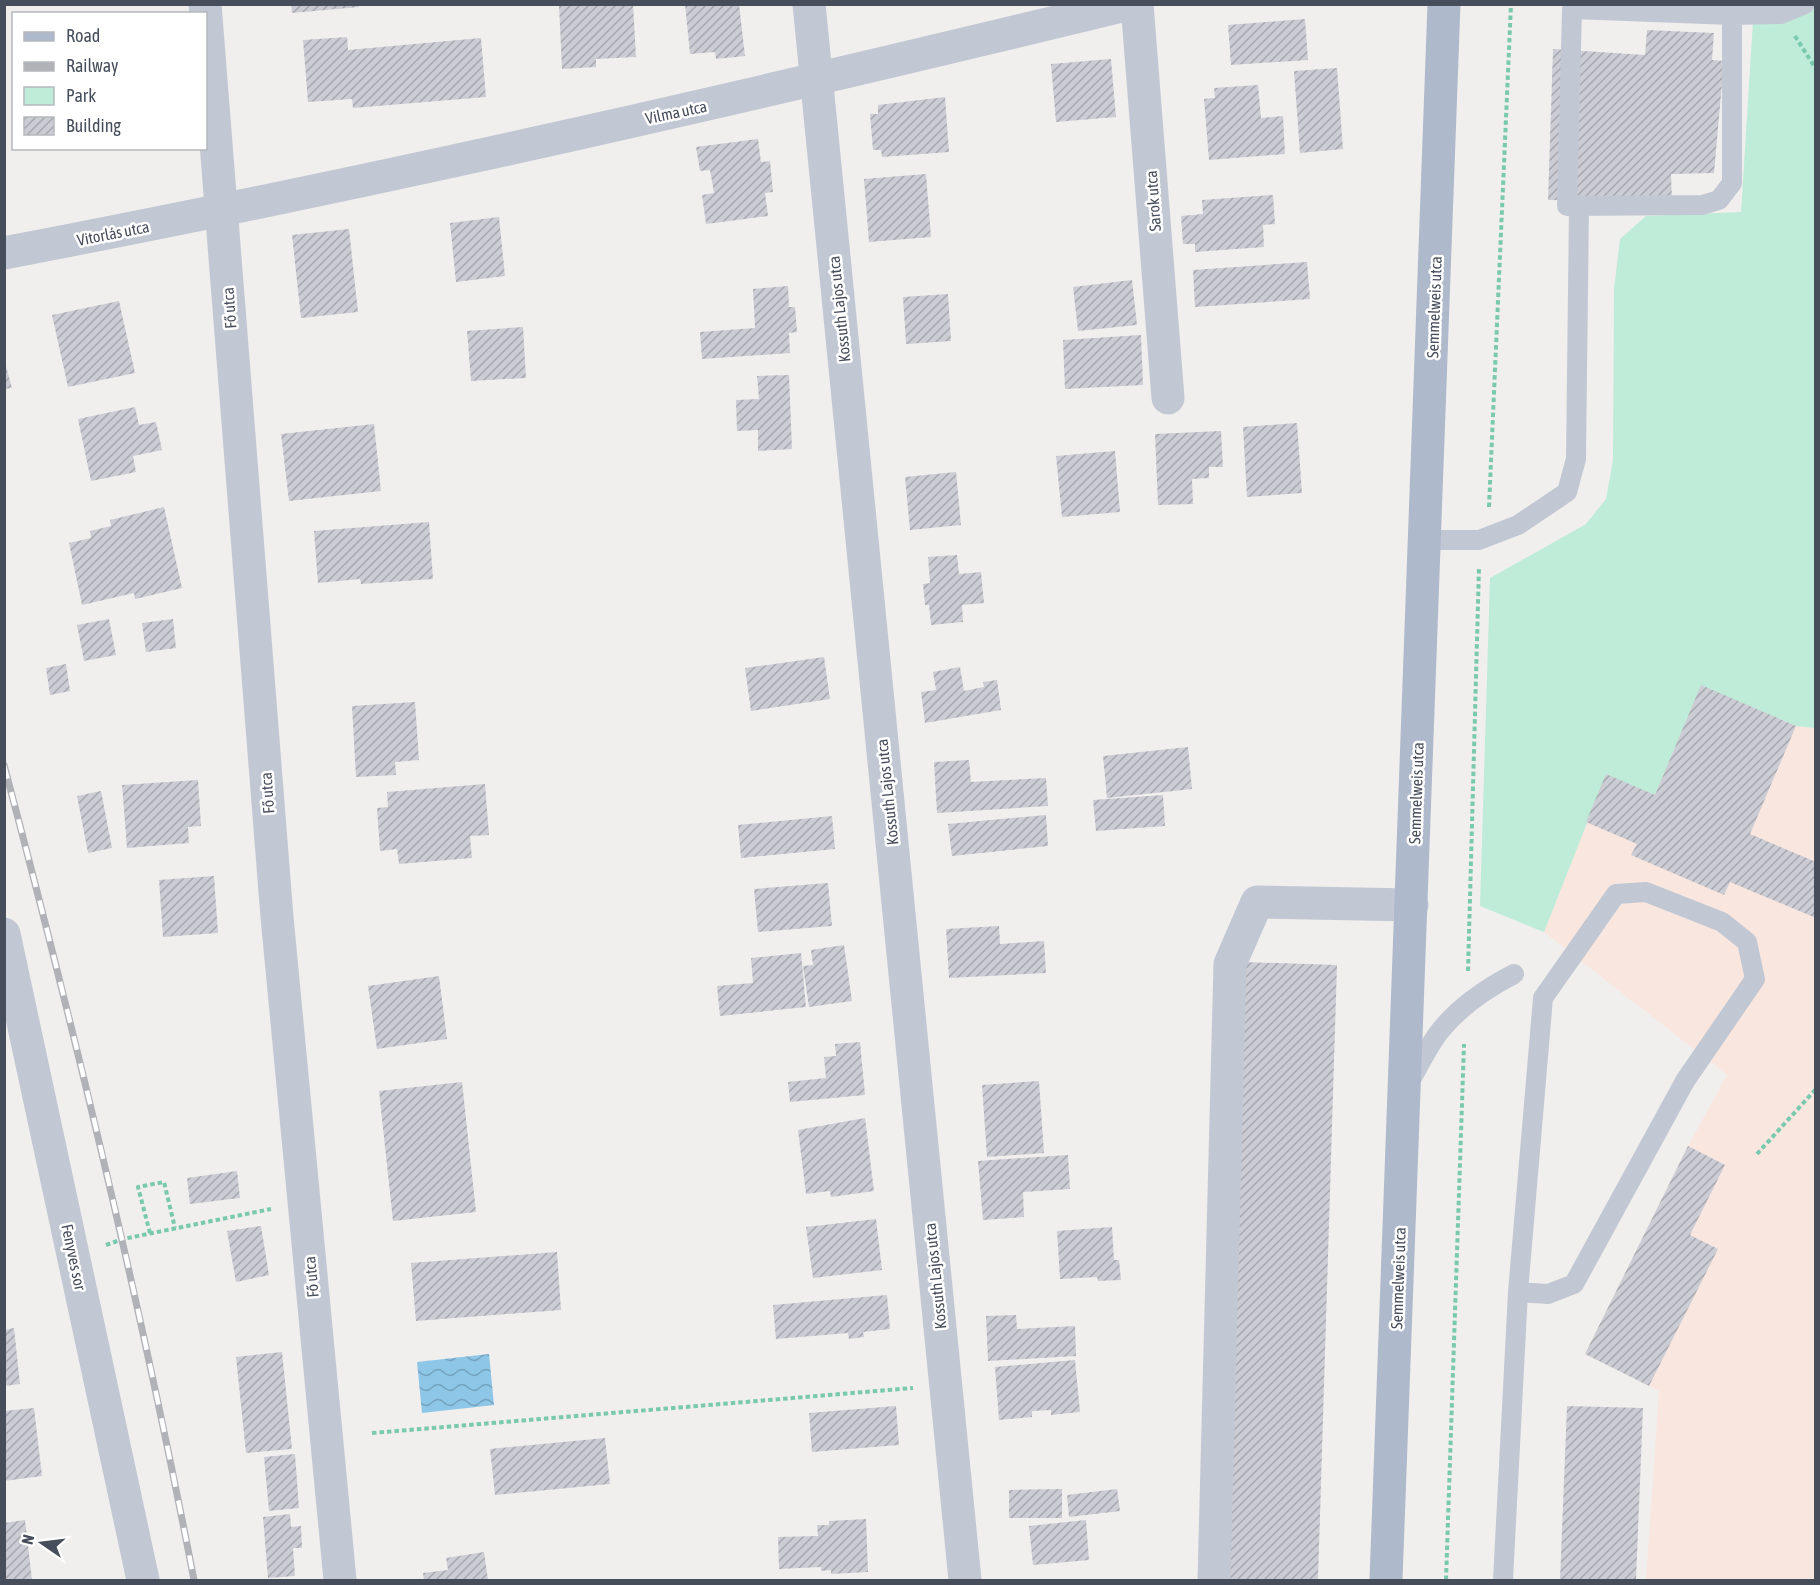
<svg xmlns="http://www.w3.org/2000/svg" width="1820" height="1585" font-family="'Asap Condensed',sans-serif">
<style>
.medical{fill:#f9e6df}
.park{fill:#beecd8}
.water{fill:url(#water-waves)}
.building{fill:url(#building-hatch)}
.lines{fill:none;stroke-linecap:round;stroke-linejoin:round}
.path{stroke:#78c9ae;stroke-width:4;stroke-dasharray:4.5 3;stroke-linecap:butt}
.lane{stroke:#c2c8d3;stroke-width:20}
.street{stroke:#c2c8d3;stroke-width:33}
.primary{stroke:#afb9cc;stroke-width:33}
.rail-casing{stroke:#b1b2b8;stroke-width:7}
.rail{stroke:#fff;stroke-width:4.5;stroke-dasharray:14;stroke-linecap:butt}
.labels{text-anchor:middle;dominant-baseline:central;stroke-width:5;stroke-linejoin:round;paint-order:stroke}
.street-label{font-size:16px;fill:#474e5b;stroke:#fff}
</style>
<defs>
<pattern id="water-waves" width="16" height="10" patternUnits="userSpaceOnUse" patternTransform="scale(1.5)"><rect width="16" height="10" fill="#8dc6e7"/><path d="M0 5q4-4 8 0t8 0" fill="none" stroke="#75a3be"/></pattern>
<pattern id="building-hatch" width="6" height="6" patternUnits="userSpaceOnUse" patternTransform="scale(1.5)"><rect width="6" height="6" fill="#cbccd4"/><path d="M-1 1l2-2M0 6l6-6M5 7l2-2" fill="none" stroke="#a7a8af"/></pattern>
</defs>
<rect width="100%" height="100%" fill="#f1efee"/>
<!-- medical -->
<path class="medical" d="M 1701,685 L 1796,726 L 1815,728 L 1815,1580 L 1646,1580 L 1659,1391 L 1585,1354 L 1688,1146 L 1727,1075 L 1544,932 L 1606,774 Z"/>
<!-- park -->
<path class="park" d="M 1754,5 L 1815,5 L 1815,728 L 1796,726 L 1701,686 L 1655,795 L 1606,775 L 1544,932 L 1480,906 L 1490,578 L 1586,524 L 1606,499 L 1613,460 L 1614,289 L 1620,239 L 1646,216 L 1741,212 Z"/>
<!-- water -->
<path class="water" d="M 489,1354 L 494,1405 L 422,1413 L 417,1362 Z"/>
<!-- building -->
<g class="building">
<path d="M 291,4 L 359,4 L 359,7 L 292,13 Z"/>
<path d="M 633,4 L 636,57 L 596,59 L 596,67 L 562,69 L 559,6 Z"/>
<path d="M 685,4 L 739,4 L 745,56 L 716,59 L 715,52 L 690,54 Z"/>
<path d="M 1305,19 L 1308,60 L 1231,65 L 1228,25 Z"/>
<path d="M 1647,30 L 1714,33 L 1712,60 L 1724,61 L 1714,173 L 1671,174 L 1672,201 L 1548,200 L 1553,49 L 1645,55 Z"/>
<path d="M 347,37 L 348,50 L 481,38 L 486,97 L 353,108 L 352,99 L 308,102 L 303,40 Z"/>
<path d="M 1111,59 L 1116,117 L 1056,122 L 1051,64 Z"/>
<path d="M 1337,68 L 1343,149 L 1300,153 L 1294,71 Z"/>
<path d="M 1258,85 L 1261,118 L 1283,116 L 1285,154 L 1209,160 L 1204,99 L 1215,98 L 1214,88 Z"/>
<path d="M 945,97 L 949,152 L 882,157 L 881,150 L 873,150 L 870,114 L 878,114 L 878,105 Z"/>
<path d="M 758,139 L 761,162 L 770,161 L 773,192 L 765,193 L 768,216 L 706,224 L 702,195 L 714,193 L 710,170 L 700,171 L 696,147 Z"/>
<path d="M 926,174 L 931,237 L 869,242 L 864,179 Z"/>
<path d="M 1273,195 L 1275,224 L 1263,225 L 1264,247 L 1195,252 L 1195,244 L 1183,244 L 1181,216 L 1203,214 L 1202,200 Z"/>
<path d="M 499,217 L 505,276 L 456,282 L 450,223 Z"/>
<path d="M 349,229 L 358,312 L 301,318 L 292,235 Z"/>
<path d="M 1307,262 L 1310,299 L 1195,307 L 1193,270 Z"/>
<path d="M 1132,280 L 1137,325 L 1078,331 L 1073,287 Z"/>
<path d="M 788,286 L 789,307 L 795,307 L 797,332 L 789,333 L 790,353 L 702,359 L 700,332 L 755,328 L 753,289 Z"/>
<path d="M 948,294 L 951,341 L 906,344 L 903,297 Z"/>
<path d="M 119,301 L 135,373 L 68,387 L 52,315 Z"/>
<path d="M 523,327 L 526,378 L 471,381 L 467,331 Z"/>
<path d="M 1141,335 L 1143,385 L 1065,389 L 1063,340 Z"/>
<path d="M 4,359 L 12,388 L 4,389 Z"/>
<path d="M 789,375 L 792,449 L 758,451 L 758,430 L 737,431 L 736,400 L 759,399 L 757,376 Z"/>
<path d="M 135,407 L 139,425 L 156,422 L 162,450 L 133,456 L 136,472 L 91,481 L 78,419 Z"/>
<path d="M 1297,423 L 1302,493 L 1247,497 L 1243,427 Z"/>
<path d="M 374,424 L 381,491 L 289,501 L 281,434 Z"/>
<path d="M 1221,431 L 1223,467 L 1209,467 L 1209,478 L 1192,479 L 1193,504 L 1158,505 L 1155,434 Z"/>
<path d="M 1115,451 L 1120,512 L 1062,517 L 1056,456 Z"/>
<path d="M 956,472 L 961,525 L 910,530 L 905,477 Z"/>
<path d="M 164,507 L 182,588 L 135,599 L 134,593 L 82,605 L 69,543 L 91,538 L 90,531 L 111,526 L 110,520 Z"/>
<path d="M 429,522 L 433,579 L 361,584 L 360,579 L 318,583 L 314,531 Z"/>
<path d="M 957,555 L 959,574 L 981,572 L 984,603 L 962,605 L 963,622 L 931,625 L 929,605 L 925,605 L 923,584 L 930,583 L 928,557 Z"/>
<path d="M 109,619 L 116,655 L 84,661 L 77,625 Z"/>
<path d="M 173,619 L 176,648 L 146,652 L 142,623 Z"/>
<path d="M 824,657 L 830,699 L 751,711 L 745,668 Z"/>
<path d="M 66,664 L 70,691 L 50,695 L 46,668 Z"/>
<path d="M 960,667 L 964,691 L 984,687 L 983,682 L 997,680 L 1001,710 L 925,723 L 921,692 L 936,690 L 933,672 Z"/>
<path d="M 1701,685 L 1796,726 L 1750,834 L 1816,862 L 1816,918 L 1730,882 L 1724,895 L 1631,855 L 1637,844 L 1586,822 L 1606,774 L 1655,795 Z"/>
<path d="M 415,702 L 419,760 L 395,762 L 396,775 L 356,777 L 352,706 Z"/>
<path d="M 1188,747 L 1192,789 L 1107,798 L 1103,756 Z"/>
<path d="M 969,760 L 971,782 L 1046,778 L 1048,806 L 937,813 L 934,762 Z"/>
<path d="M 198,780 L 201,826 L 188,827 L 189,843 L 127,848 L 122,785 Z"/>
<path d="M 485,784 L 489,835 L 470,836 L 472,858 L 399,864 L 397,849 L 380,851 L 377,808 L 388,807 L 387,792 Z"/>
<path d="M 101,791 L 112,848 L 88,853 L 77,796 Z"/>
<path d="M 1163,795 L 1165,826 L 1096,831 L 1093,800 Z"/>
<path d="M 1046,815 L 1048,846 L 952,856 L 948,824 Z"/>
<path d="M 832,816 L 835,849 L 741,858 L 738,825 Z"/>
<path d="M 214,876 L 218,933 L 163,937 L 159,880 Z"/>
<path d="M 828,883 L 832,926 L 758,932 L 754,889 Z"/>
<path d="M 999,926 L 1000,944 L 1044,941 L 1046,973 L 949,978 L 946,929 Z"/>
<path d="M 844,945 L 852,1001 L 809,1007 L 803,966 L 813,965 L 811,950 Z"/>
<path d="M 801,953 L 806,1007 L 720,1016 L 717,986 L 753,983 L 751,958 Z"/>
<path d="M 1244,962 L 1337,965 L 1318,1580 L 1225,1580 Z"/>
<path d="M 439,976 L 447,1039 L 377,1049 L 368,986 Z"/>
<path d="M 860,1042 L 865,1095 L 790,1102 L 788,1082 L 826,1078 L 824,1057 L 836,1056 L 835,1044 Z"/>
<path d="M 1039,1081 L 1044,1153 L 987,1157 L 982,1085 Z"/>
<path d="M 462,1082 L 476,1212 L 393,1221 L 379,1091 Z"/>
<path d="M 865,1118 L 874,1191 L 831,1197 L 830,1191 L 806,1194 L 798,1130 Z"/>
<path d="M 1688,1146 L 1725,1165 L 1690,1235 L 1718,1249 L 1649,1386 L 1585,1354 Z"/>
<path d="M 1068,1155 L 1070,1189 L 1023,1192 L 1024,1217 L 983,1220 L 978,1161 Z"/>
<path d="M 237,1171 L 240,1198 L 190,1204 L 187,1178 Z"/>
<path d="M 876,1219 L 882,1270 L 813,1278 L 806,1227 Z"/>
<path d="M 261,1226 L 269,1275 L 236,1282 L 227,1231 Z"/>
<path d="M 1112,1227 L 1114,1260 L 1119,1260 L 1121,1280 L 1098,1281 L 1097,1277 L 1060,1279 L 1057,1231 Z"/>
<path d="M 557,1252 L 561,1310 L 416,1321 L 411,1263 Z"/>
<path d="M 887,1295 L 890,1329 L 863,1332 L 864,1337 L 849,1339 L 848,1333 L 776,1339 L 773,1305 Z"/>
<path d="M 1016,1315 L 1017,1329 L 1075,1326 L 1076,1356 L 988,1361 L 986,1316 Z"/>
<path d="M 14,1328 L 20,1384 L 4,1386 L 4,1330 Z"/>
<path d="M 282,1352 L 292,1449 L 246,1453 L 236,1357 Z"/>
<path d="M 1075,1360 L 1080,1412 L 1051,1415 L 1051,1410 L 1032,1411 L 1032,1417 L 999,1420 L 995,1367 Z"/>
<path d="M 896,1406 L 899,1445 L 812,1452 L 809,1413 Z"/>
<path d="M 1567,1406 L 1643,1408 L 1636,1580 L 1560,1580 Z"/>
<path d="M 34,1408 L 42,1476 L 4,1481 L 4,1411 Z"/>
<path d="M 605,1438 L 610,1484 L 495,1495 L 490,1449 Z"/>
<path d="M 295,1454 L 299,1508 L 269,1511 L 264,1457 Z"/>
<path d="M 1062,1489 L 1062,1518 L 1009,1518 L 1009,1490 Z"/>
<path d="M 1117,1489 L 1120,1511 L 1069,1517 L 1067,1495 Z"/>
<path d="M 290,1514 L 291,1527 L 301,1526 L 302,1548 L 293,1548 L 295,1576 L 268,1578 L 263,1517 Z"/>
<path d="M 866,1519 L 868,1572 L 831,1574 L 831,1570 L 821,1571 L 821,1567 L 779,1569 L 778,1537 L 818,1536 L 817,1525 L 829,1525 L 829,1521 Z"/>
<path d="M 25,1520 L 32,1580 L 4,1580 L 4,1523 Z"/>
<path d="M 1086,1520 L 1089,1560 L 1033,1565 L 1029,1526 Z"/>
<path d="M 484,1552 L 488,1580 L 424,1580 L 423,1573 L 448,1570 L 446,1558 Z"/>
</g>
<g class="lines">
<!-- path -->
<g class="path">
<path d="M 1795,36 L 1816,69"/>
<path d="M 1489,507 L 1511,4"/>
<path d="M 1468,971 L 1479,567"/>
<path d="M 1757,1154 L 1816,1089"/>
<path d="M 150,1233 L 138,1187 L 164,1182 L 175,1228"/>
<path d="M 106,1245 L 123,1239 L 271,1209"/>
<path d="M 372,1433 L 913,1388"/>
<path d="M 1446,1580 L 1464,1044"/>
</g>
<!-- lane -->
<g class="lane">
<path d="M 1732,15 L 1732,183 L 1719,200 L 1702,205 L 1567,206 L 1572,9 L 1732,15 L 1781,14 L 1805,4"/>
<path d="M 1426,540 L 1479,540 L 1518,525 L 1567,492 L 1576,459 L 1579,205"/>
<path d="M 1409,1083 C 1419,1066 1428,1046 1440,1031 C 1460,1006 1487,988 1514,974"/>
<path d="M 1503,1580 L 1518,1292 L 1543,998 L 1616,894 L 1646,892 L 1722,922 L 1747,942 L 1755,979 L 1685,1081 L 1574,1284 L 1548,1294 L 1518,1292"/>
</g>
<!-- street -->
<g class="street">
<path d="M 205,4 L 277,917 L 340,1580"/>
<path d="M 809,4 L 965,1580"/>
<path d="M 1137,4 L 1168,398"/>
<path d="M 4,253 C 382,181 756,95 1130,4"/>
<path d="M 4,934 L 143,1580"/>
<path d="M 1214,1580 L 1230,964 L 1257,902 L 1412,905"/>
</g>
<!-- primary -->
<path class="primary" d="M 1386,1580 L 1444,4"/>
<defs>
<path id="rail" d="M 4,765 C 76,1036 141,1305 194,1580"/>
</defs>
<!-- rail casing -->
<use href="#rail" class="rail-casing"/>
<!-- rail -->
<use href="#rail" class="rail"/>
</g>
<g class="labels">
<!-- street labels -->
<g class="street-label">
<text transform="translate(676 112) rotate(-12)">Vilma utca</text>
<text transform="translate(1153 201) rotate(-94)">Sarok utca</text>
<text transform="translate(113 233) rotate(-11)">Vitorlás utca</text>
<text transform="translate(1434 307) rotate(-88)">Semmelweis utca</text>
<text transform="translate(229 308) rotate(-94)">Fő utca</text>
<text transform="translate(839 309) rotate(-96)">Kossuth Lajos utca</text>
<text transform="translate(887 792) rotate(-96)">Kossuth Lajos utca</text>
<text transform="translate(267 793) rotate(-94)">Fő utca</text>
<text transform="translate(1416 793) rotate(-88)">Semmelweis utca</text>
<text transform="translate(74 1257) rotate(78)">Fenyves sor</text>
<text transform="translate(935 1276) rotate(-96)">Kossuth Lajos utca</text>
<text transform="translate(311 1277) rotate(-95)">Fő utca</text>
<text transform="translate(1398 1278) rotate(-88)">Semmelweis utca</text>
</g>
</g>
<!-- border -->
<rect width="1820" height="1585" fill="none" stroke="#474e5b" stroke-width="12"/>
<!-- legend -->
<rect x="12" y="12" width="195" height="138" fill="#ffffff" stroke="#b5b8bd" stroke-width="1.5"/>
<rect x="24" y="32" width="30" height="9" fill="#afb9cc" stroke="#b5b8bd" stroke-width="1.5"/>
<text x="66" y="42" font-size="18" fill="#474e5b">Road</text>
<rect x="24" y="62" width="30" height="9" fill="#b1b2b8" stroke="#b5b8bd" stroke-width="1.5"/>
<text x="66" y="72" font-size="18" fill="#474e5b">Railway</text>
<rect x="24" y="87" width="30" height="18" fill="#beecd8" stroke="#b5b8bd" stroke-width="1.5"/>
<text x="66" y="102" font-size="18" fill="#474e5b">Park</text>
<rect x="24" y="117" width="30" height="18" fill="url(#building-hatch)" stroke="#b5b8bd" stroke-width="1.5"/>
<text x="66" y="132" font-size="18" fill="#474e5b">Building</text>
<!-- north arrow -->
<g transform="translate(42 1543) rotate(284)" stroke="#ffffff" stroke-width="4.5" paint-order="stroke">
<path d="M0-4.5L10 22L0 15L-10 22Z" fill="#474e5b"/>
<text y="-9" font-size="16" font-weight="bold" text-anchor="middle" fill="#474e5b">N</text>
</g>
</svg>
